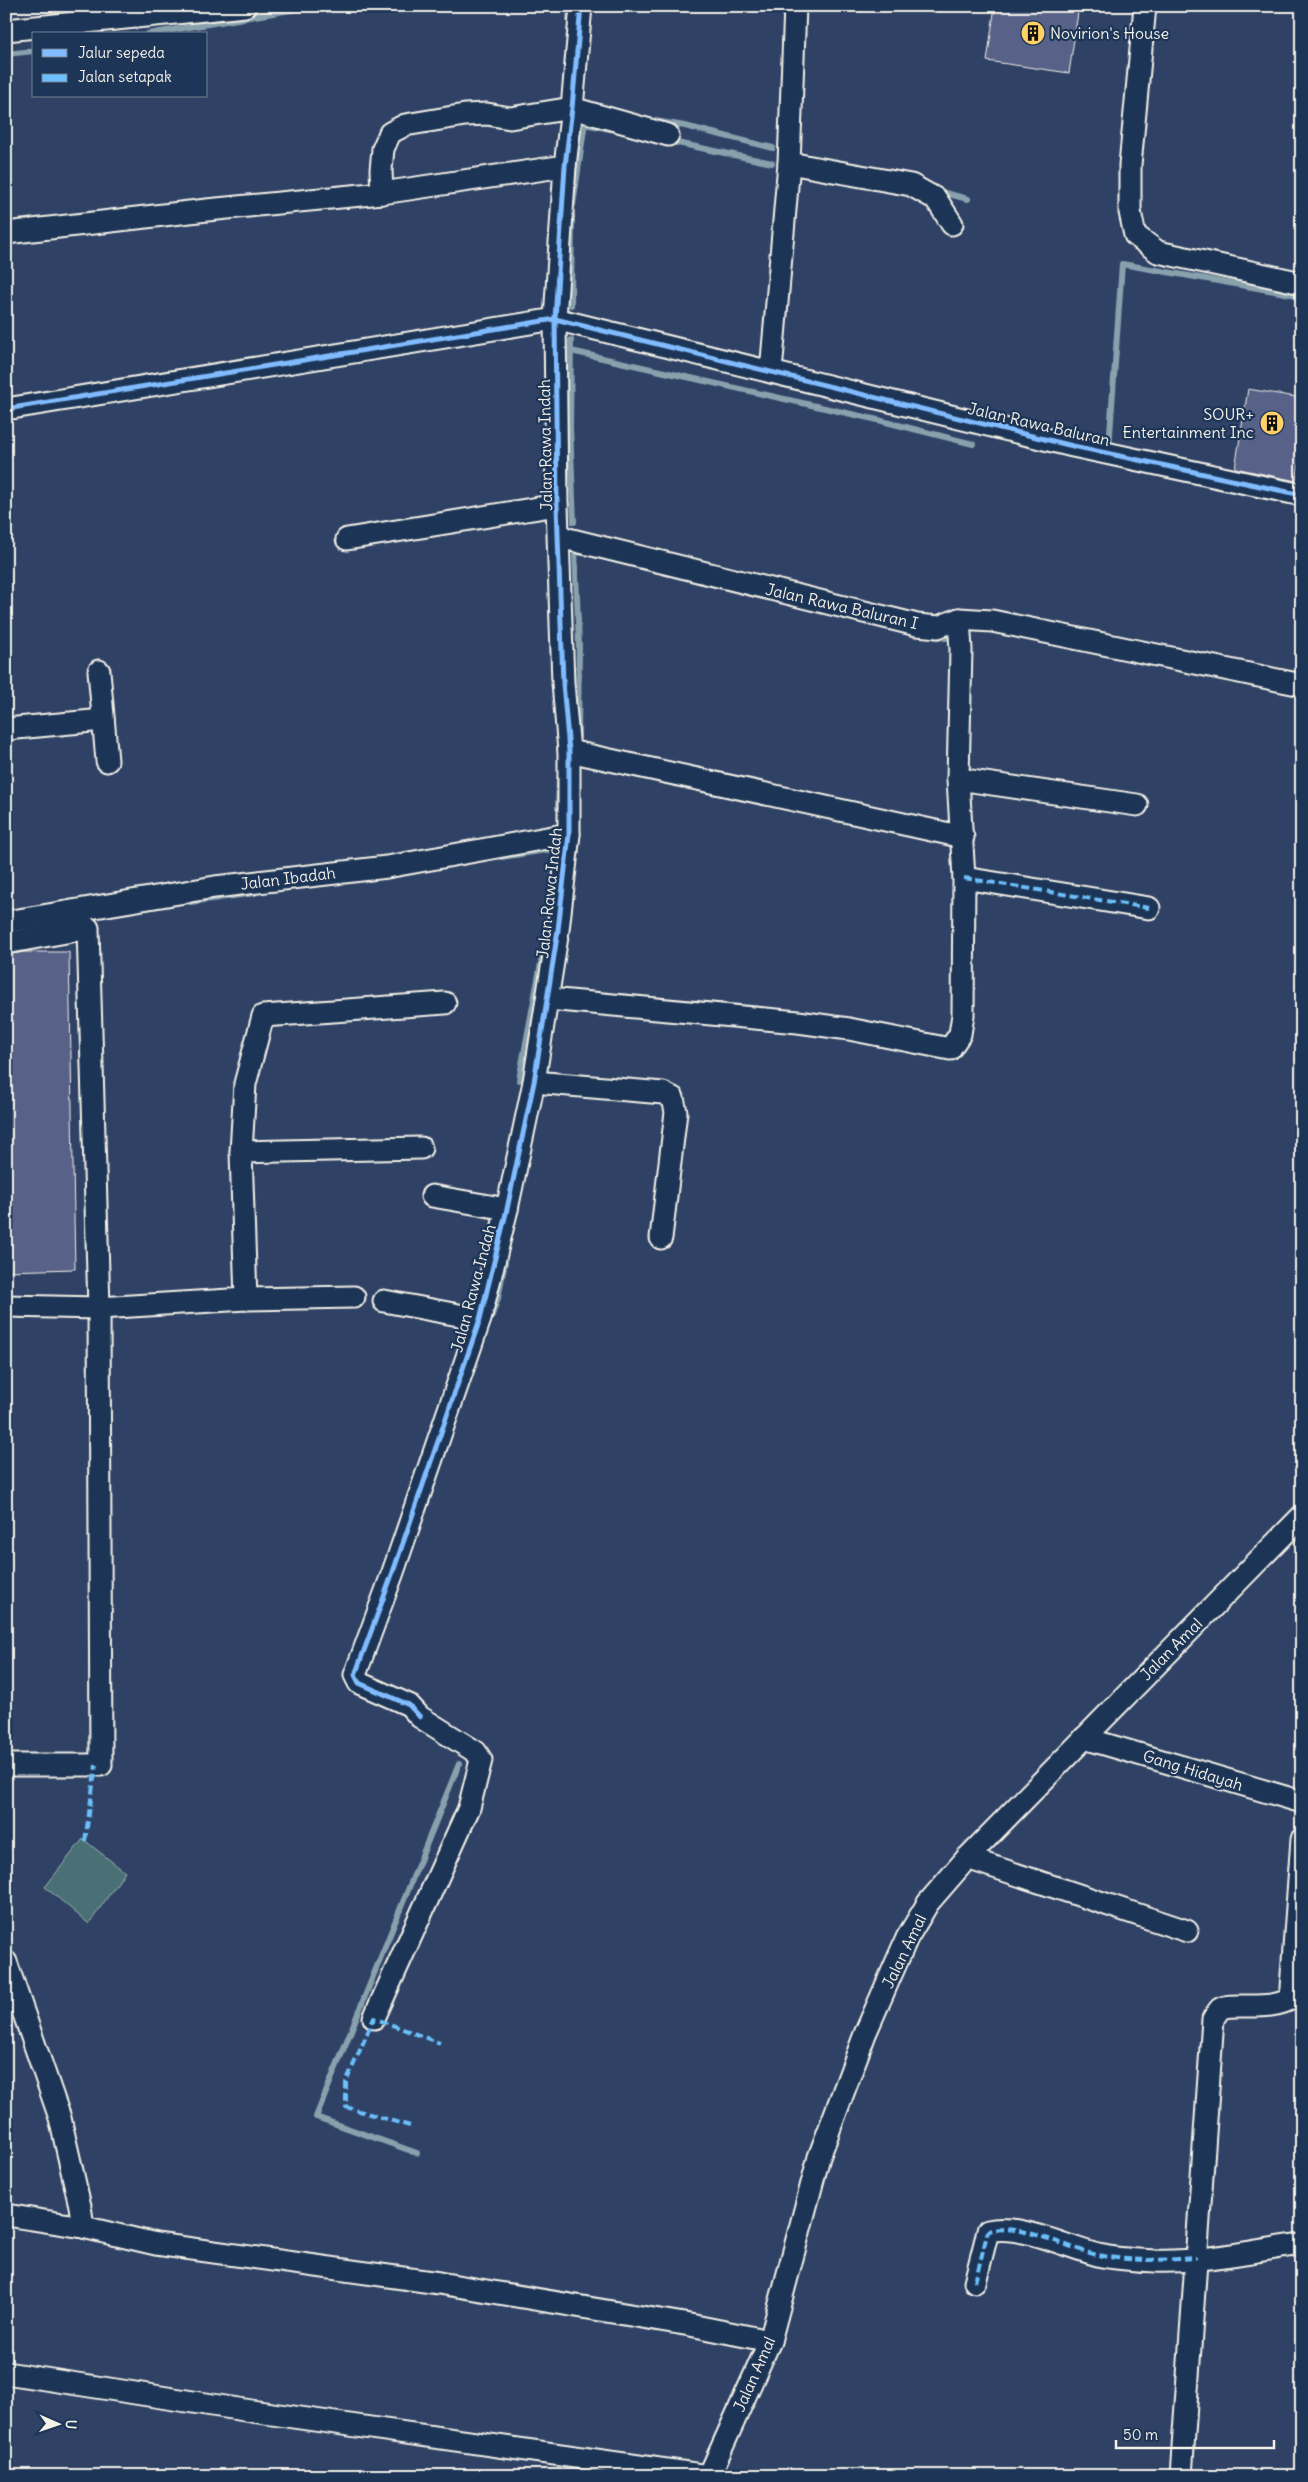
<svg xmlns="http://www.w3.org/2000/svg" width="1308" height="2482" font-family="Delius,sans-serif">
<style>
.green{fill:#497175;stroke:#9eb1ae}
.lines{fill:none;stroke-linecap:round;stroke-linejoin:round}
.stream{stroke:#88a1ad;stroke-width:6}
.building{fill:#596289;stroke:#f4f1e8}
.minor-casing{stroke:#f4f1e8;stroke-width:25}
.minor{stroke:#1d3557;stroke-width:21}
.quiet{stroke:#6cc0fc;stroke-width:4;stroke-dasharray:8 4;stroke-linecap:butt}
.cycleway-casing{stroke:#1d3557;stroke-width:8}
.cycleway{stroke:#80bcff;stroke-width:5}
.labels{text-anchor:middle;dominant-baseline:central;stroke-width:4.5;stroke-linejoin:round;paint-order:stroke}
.poi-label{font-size:16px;fill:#f4f1e8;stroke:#1d3557;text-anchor:start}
.street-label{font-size:16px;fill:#f4f1e8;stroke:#1d3557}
</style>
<rect width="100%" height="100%" fill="#2f4266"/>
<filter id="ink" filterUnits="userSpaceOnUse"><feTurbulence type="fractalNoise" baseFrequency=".02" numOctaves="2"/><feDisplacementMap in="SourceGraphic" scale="10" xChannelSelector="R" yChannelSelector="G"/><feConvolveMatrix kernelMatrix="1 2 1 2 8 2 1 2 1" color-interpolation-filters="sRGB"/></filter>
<g filter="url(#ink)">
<!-- green -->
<path class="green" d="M 83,1839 L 125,1872 L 89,1924 L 45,1887 Z"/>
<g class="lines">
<!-- stream -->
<g class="stream">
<path d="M 569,20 L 570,6"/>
<path d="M 148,34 L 315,6"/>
<path d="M 6,54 L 34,51"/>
<path d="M 655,121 L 685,126 L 773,148"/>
<path d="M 584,124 L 610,129"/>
<path d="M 668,141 L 772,163"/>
<path d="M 937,191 L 968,199"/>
<path d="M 573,205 L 585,122"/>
<path d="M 571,305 L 572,215"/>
<path d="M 571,340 L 570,428 L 574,522"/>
<path d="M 571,351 L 878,420 L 973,444"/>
<path d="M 1109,448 L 1122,264 L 1302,296"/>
<path d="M 575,551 L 579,645 L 578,737"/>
<path d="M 575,552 L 590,554"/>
<path d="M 933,636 L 946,638"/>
<path d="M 558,808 L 559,779"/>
<path d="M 502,857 L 559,848 L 558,853"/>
<path d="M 190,902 L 255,893"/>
<path d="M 519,1080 L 550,915"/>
<path d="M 491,1318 L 498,1298 L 505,1262"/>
<path d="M 417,2153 L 316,2117 L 459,1764"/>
</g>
</g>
<!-- building -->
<g class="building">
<path d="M 995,6 L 1079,6 L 1069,73 L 987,61 Z"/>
<path d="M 1248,389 L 1302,398 L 1302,447 L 1296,481 L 1235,468 Z"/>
<path d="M 24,952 L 69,952 L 75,1269 L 6,1271 L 6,955 Z"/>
</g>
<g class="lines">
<defs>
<g id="minor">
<path d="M 1145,6 L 1130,165 L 1130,212 L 1135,235 L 1158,252 L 1302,283"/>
<path d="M 6,30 L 245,6"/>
<path d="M 789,163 L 911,185 L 936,199 L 952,224"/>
<path d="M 382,193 L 381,170 L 383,149 L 390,133 L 405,125 L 465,115 L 487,114 L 510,118 L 572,108 L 668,135"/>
<path d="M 6,233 L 207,210 L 382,193 L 565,166"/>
<path d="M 771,372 L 789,163 L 795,6"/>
<path d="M 6,409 L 555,319 L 1073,446 L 1302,495"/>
<path d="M 560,537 L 917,625 L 938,627 L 959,619 L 992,621 L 1302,685"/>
<path d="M 347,539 L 557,505"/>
<path d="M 99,671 L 107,761"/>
<path d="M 6,729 L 103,720"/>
<path d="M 569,751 L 963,837"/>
<path d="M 958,779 L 1137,805"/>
<path d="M 964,878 L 1149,908"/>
<path d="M 6,922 L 215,887 L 387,867 L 569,834"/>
<path d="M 6,943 L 88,928 L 99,1308 L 101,1765 L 6,1765"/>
<path d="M 548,999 L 798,1022 L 849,1029 L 950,1049 L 960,1034 L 963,1015 L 964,878 L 958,779 L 961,650 L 959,619"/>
<path d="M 534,1082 L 663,1093 L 673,1098 L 676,1112 L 661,1238"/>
<path d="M 241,1152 L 421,1148"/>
<path d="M 432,1196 L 507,1209"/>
<path d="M 246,1299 L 241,1152 L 245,1084 L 263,1016 L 445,1003"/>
<path d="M 384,1301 L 480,1319"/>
<path d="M 6,1306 L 99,1308 L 246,1299 L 354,1297"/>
<path d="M 1084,1738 L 1302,1802"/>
<path d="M 1302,1839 L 1291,1988 L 1294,1997 L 1302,2001"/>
<path d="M 967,1858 L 1187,1931"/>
<path d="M 6,1962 L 60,2118 L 80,2206 L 83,2227"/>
<path d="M 374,2018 L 469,1808 L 481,1760 L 476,1752 L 420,1717 L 409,1705 L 359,1683 L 355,1675 L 393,1572 L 480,1319 L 507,1209 L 534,1082 L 558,930 L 569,834 L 569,751 L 563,683 L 557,505 L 555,319 L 565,166 L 572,108 L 581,6"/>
<path d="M 6,2215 L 83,2227 L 156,2244 L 439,2283 L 690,2325 L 770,2341"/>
<path d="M 975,2282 L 988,2231 C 1019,2223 1066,2247 1098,2255 C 1115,2259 1136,2260 1154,2261 C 1200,2263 1256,2250 1302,2244"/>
<path d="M 6,2373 L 251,2411 L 709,2476"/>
<path d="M 709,2476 L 770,2341 L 819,2157 L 865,2034 L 907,1938 L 928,1903 L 967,1858 L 1302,1516"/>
<path d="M 1181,2476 L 1213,2019 C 1215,2016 1218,2011 1220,2009 C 1232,2001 1270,2013 1294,1997"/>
</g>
</defs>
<!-- minor casing -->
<use href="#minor" class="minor-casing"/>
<!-- minor -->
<use href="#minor" class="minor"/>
<!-- quiet -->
<g class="quiet">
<path d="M 1301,873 L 1302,930"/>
<path d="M 964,878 L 1149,908"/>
<path d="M 85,1841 L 96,1765"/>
<path d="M 410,2126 L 346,2107 L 346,2082 L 374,2018 L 440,2043"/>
<path d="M 975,2282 L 988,2231 C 1020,2222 1066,2248 1098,2255 C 1131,2262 1164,2260 1197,2258"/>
</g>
<defs>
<g id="cycleway">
<path d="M 6,409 L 555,319 L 1073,446 L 1302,495"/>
<path d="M 420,1717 L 409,1705 L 359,1683 L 355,1675 L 393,1572 L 480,1319 L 507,1209 L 534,1082 L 558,930 L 569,834 L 569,751 L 563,683 L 557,505 L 555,319 L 565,166 L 572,108 L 581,6"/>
</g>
</defs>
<!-- cycleway casing -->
<use href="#cycleway" class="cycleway-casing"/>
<!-- cycleway -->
<use href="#cycleway" class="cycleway"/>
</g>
</g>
<!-- icons -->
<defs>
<symbol id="building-disc" viewBox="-11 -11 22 22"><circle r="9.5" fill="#ffd166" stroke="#1d3557"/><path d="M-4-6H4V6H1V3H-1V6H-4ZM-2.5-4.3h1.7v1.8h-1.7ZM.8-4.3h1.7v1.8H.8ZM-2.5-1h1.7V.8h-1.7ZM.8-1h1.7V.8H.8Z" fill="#111"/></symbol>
</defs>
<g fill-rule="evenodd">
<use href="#building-disc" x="1019" y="19" width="28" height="28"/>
<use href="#building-disc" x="1258" y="409" width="28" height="28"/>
</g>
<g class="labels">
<!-- poi labels -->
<g class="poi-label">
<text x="1050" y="33">Novirion's House</text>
<text x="1254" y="414" text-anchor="end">SOUR+<tspan x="1254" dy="18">Entertainment Inc</tspan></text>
</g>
<!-- street labels -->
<g class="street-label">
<text transform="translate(1039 424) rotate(13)">Jalan Rawa Baluran</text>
<text transform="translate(545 445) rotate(-91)">Jalan Rawa Indah</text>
<text transform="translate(842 606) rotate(13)">Jalan Rawa Baluran I</text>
<text transform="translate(288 878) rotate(-7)">Jalan Ibadah</text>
<text transform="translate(549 893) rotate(-84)">Jalan Rawa Indah</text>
<text transform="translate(473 1288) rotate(-75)">Jalan Rawa Indah</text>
<text transform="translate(1171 1649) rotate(-45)">Jalan Amal</text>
<text transform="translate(1193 1770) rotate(17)">Gang Hidayah</text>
<text transform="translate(904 1951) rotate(-64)">Jalan Amal</text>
<text transform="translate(754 2374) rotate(-66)">Jalan Amal</text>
</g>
</g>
<!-- margin -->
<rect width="1308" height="2482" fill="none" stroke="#1d3557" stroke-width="25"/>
<rect x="12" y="12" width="1283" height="2457" fill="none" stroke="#f4f1e8" stroke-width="2" filter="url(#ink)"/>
<!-- legend -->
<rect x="32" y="32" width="175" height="65" fill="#1d3557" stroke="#738091"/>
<rect x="42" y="49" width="25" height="8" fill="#80bcff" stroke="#738091"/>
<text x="78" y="58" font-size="15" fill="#f4f1e8">Jalur sepeda</text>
<rect x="42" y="74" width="25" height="8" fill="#6cc0fc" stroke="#738091"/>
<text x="78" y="82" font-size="15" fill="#f4f1e8">Jalan setapak</text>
<!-- north arrow -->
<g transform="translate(58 2424) rotate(92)" stroke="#1d3557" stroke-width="4" paint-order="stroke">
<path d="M0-4L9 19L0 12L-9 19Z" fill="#f4f1e8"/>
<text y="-8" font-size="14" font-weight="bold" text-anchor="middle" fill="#f4f1e8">U</text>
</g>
<!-- scale -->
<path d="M1116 2440v8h158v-8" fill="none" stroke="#f4f1e8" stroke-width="2.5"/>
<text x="1123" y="2440" font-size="15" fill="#f4f1e8" stroke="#1d3557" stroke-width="4" paint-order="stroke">50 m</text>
</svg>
